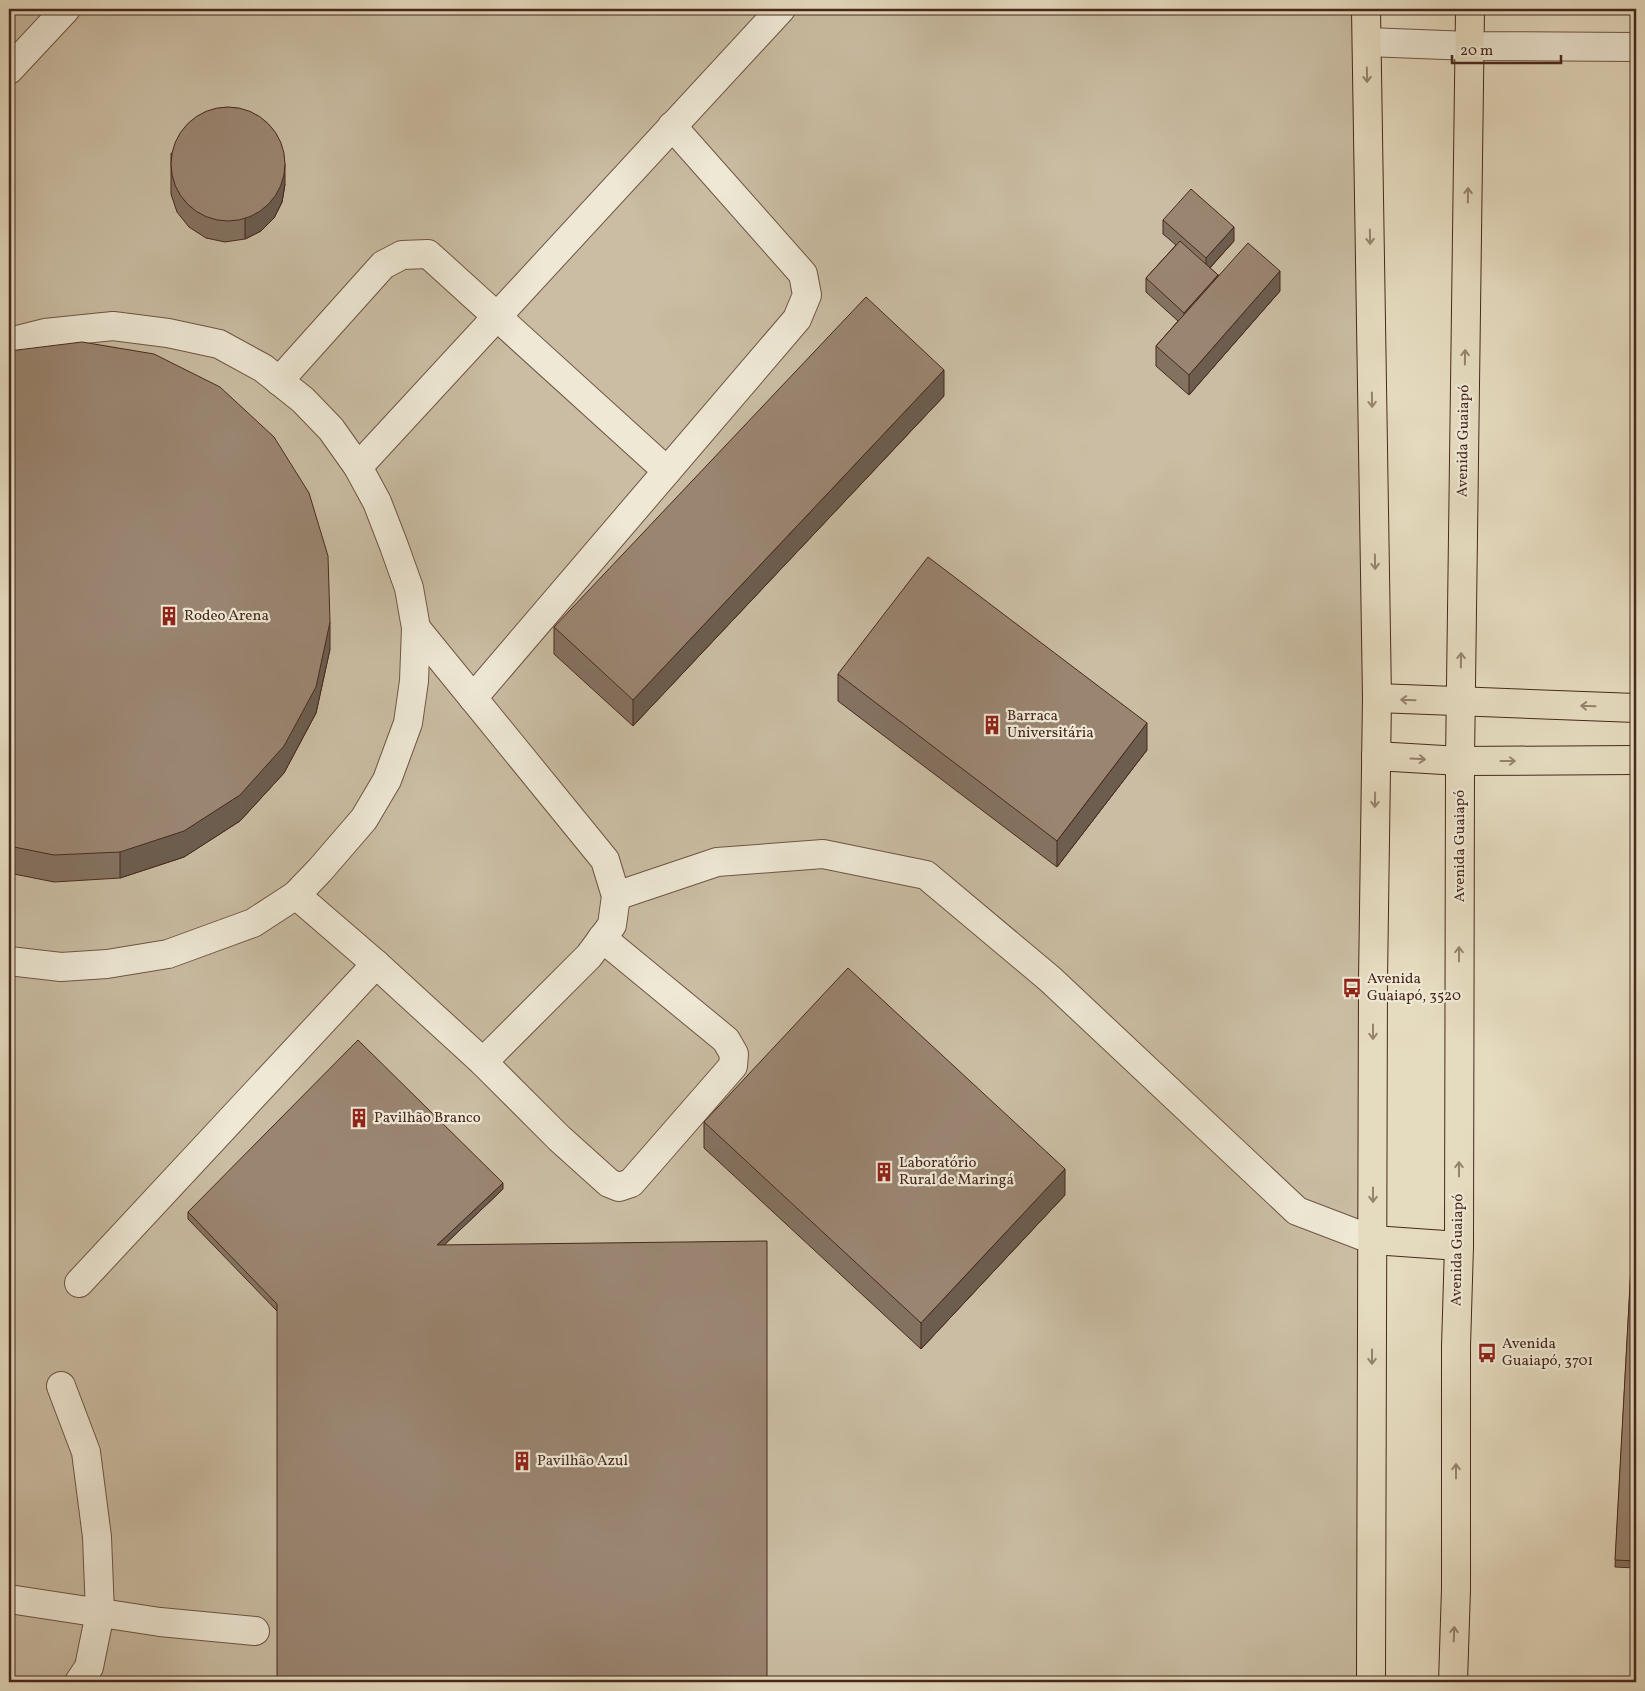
<svg xmlns="http://www.w3.org/2000/svg" width="1645" height="1691" font-family="Vollkorn,serif">
<style>
.green{fill:#cabda3;stroke:#897260}
.lines{fill:none;stroke-linecap:round;stroke-linejoin:round}
.minor-casing{stroke:#6f5545;stroke-width:30}
.major-casing{stroke:#48281c;stroke-width:30}
.minor{stroke:#eee8d5;stroke-width:28}
.major{stroke:#e5dbbf;stroke-width:28}
.wall{fill:#847261;stroke:#48281c}
.shaded-wall{fill:#6c5d4f;stroke:#48281c}
.building{fill:#9a8571;stroke:#48281c}
.oneway{stroke:#96826e}
.labels{text-anchor:middle;dominant-baseline:central;stroke-width:4.5;stroke-linejoin:round;paint-order:stroke}
.street-label{font-size:15px;fill:#48281c;stroke:#eee8d5}
.poi-label{font-size:15px;fill:#48281c;stroke:#eee8d5;text-anchor:start}
</style>
<rect width="100%" height="100%" fill="#e5dbbf"/>
<filter id="stains"><feTurbulence type="fractalNoise" baseFrequency=".004" numOctaves="4"/><feColorMatrix values="0 0 0 0 .2 0 0 0 0 .09 0 0 0 0 .02 0 0 0 .5 -.17"/></filter>
<radialGradient id="worn" r=".72"><stop offset=".6" stop-color="#630" stop-opacity="0"/><stop offset="1" stop-color="#630" stop-opacity=".3"/></radialGradient>
<!-- green -->
<path class="green" d="M 9,9 L 1366,9 L 1372,1682 L 9,1682 Z"/>
<g class="lines">
<defs>
<g id="minor">
<path d="M 1367,42 L 1470,46 L 1636,47"/>
<path d="M 9,70 L 66,9"/>
<path d="M 9,342 L 45,333 L 113,326 L 168,333 L 219,344 L 263,368 L 303,400 L 331,429 L 358,467 L 377,502 L 394,546 L 409,588 L 416,628 L 414,681 L 408,723 L 387,780 L 364,819 L 320,870 L 296,895 L 253,923 L 168,954 L 107,964 L 61,967 L 9,961"/>
<path d="M 279,381 L 383,265 L 402,255 L 428,254 L 667,471"/>
<path d="M 358,467 L 781,9"/>
<path d="M 416,628 L 605,860 L 616,896 L 612,925 L 589,956 L 483,1062"/>
<path d="M 473,698 L 797,319 L 807,295 L 803,274 L 672,126"/>
<path d="M 296,895 L 376,964 L 483,1062 L 559,1138 L 609,1183 L 619,1187 L 631,1183 L 733,1066 L 734,1054 L 726,1040 L 602,938"/>
<path d="M 616,896 L 717,862 L 823,854 L 926,875 L 1050,979 L 1297,1211 L 1373,1240"/>
<path d="M 79,1283 L 376,964"/>
<path d="M 61,1386 L 86,1452 L 97,1537 L 100,1613 L 89,1667 L 79,1682"/>
<path d="M 9,1599 L 160,1622 L 255,1631"/>
</g>
<g id="major">
<path d="M 1366,9 L 1377,698 L 1373,981 L 1371,1682"/>
<path d="M 1377,698 L 1636,708"/>
<path d="M 1376,756 L 1460,761 L 1636,760"/>
<path d="M 1373,1240 L 1459,1246"/>
<path d="M 1453,1682 L 1456,1589 L 1456,1347 L 1459,1246 L 1460,761 L 1470,9"/>
</g>
</defs>
<!-- minor casing -->
<use href="#minor" class="minor-casing"/>
<!-- major casing -->
<use href="#major" class="major-casing"/>
<!-- minor -->
<use href="#minor" class="minor"/>
<!-- major -->
<use href="#major" class="major"/>
</g>
<!-- wall -->
<g class="wall">
<path d="M 171,153 L 285,184 L 282,202 L 274,218 L 261,231 L 245,239 L 225,242 L 206,238 L 189,227 L 177,212 L 171,194 Z"/>
<path d="M 1163,220 L 1234,241 L 1210,268 L 1218,275 L 1280,291 L 1189,395 L 1156,366 L 1156,346 L 1178,321 L 1146,292 L 1146,278 L 1176,245 L 1163,234 Z"/>
<path d="M 9,351 L 330,649 L 316,713 L 284,773 L 240,821 L 184,857 L 120,878 L 54,882 L 9,873 Z"/>
<path d="M 944,396 L 633,726 L 554,654 L 554,627 Z"/>
<path d="M 838,674 L 1147,750 L 1057,867 L 838,701 Z"/>
<path d="M 704,1122 L 1065,1195 L 921,1349 L 704,1148 Z"/>
<path d="M 1636,1175 L 1636,1568 L 1615,1567 Z"/>
<path d="M 503,1189 L 444,1245 L 277,1311 L 188,1219 L 188,1212 Z"/>
</g>
<!-- shaded-wall -->
<g class="shaded-wall">
<path d="M 285,164 L 285,184 L 282,202 L 274,218 L 261,231 L 245,239 L 245,219 Z"/>
<path d="M 1234,227 L 1234,241 L 1206,272 L 1206,258 Z"/>
<path d="M 1280,271 L 1280,291 L 1189,395 L 1189,375 Z"/>
<path d="M 1218,275 L 1184,327 L 1184,313 Z"/>
<path d="M 944,370 L 944,396 L 633,726 L 633,700 Z"/>
<path d="M 330,622 L 330,649 L 316,713 L 284,773 L 240,821 L 184,857 L 120,878 L 120,852 Z"/>
<path d="M 1147,723 L 1147,750 L 1057,867 L 1057,841 Z"/>
<path d="M 1065,1169 L 1065,1195 L 921,1349 L 921,1323 Z"/>
<path d="M 503,1183 L 503,1189 L 437,1252 L 437,1245 Z"/>
</g>
<!-- building -->
<g class="building">
<circle cx="228" cy="164" r="57"/>
<path d="M 1191,189 L 1234,227 L 1206,258 L 1163,220 Z"/>
<path d="M 1180,241 L 1218,275 L 1184,313 L 1146,278 Z"/>
<path d="M 1248,243 L 1280,271 L 1189,375 L 1156,346 Z"/>
<path d="M 866,297 L 944,370 L 633,700 L 554,627 Z"/>
<path d="M 82,342 L 154,354 L 220,387 L 274,437 L 309,493 L 328,556 L 330,622 L 316,687 L 284,746 L 240,795 L 184,831 L 120,852 L 54,855 L 9,846 L 9,351 Z"/>
<path d="M 928,557 L 1147,723 L 1057,841 L 838,674 Z"/>
<path d="M 848,968 L 1065,1169 L 921,1323 L 704,1122 Z"/>
<path d="M 358,1040 L 503,1183 L 437,1245 L 767,1241 L 767,1682 L 277,1682 L 277,1304 L 188,1212 Z"/>
<path d="M 1636,1175 L 1636,1561 L 1615,1560 Z"/>
</g>
<!-- one-way arrows -->
<defs><path id="oneway-shaft" d="M-6 0H5M1.5-3L5.5 0L1.5 3" fill="none" stroke-width="1.6" stroke-linecap="round" stroke-linejoin="round" transform="scale(1.25)"/></defs>
<g class="oneway">
<use href="#oneway-shaft" transform="translate(1367 75) rotate(89)"/>
<use href="#oneway-shaft" transform="translate(1468 195) rotate(-89)"/>
<use href="#oneway-shaft" transform="translate(1370 237) rotate(89)"/>
<use href="#oneway-shaft" transform="translate(1465 357) rotate(-89)"/>
<use href="#oneway-shaft" transform="translate(1372 400) rotate(89)"/>
<use href="#oneway-shaft" transform="translate(1375 562) rotate(89)"/>
<use href="#oneway-shaft" transform="translate(1461 660) rotate(-89)"/>
<use href="#oneway-shaft" transform="translate(1408 700) rotate(-178)"/>
<use href="#oneway-shaft" transform="translate(1588 706) rotate(-178)"/>
<use href="#oneway-shaft" transform="translate(1418 759) rotate(3)"/>
<use href="#oneway-shaft" transform="translate(1508 761)"/>
<use href="#oneway-shaft" transform="translate(1375 800) rotate(91)"/>
<use href="#oneway-shaft" transform="translate(1459 954) rotate(-90)"/>
<use href="#oneway-shaft" transform="translate(1373 1032) rotate(90)"/>
<use href="#oneway-shaft" transform="translate(1459 1169) rotate(-90)"/>
<use href="#oneway-shaft" transform="translate(1373 1195) rotate(90)"/>
<use href="#oneway-shaft" transform="translate(1372 1357) rotate(90)"/>
<use href="#oneway-shaft" transform="translate(1456 1471) rotate(-90)"/>
<use href="#oneway-shaft" transform="translate(1454 1634) rotate(-88)"/>
</g>
<!-- icons -->
<defs>
<symbol id="building-bare" viewBox="-9 -9 18 18"><path d="M-4-6H4V6H1V3H-1V6H-4ZM-2.5-4.3h1.7v1.8h-1.7ZM.8-4.3h1.7v1.8H.8ZM-2.5-1h1.7V.8h-1.7ZM.8-1h1.7V.8H.8Z" fill="#8f2418" stroke="#eee8d5" stroke-width="2.5" paint-order="stroke"/></symbol>
<symbol id="bus-bare" viewBox="-9 -9 18 18"><path d="M-5-6H5V4H4V6H2V4H-2V6H-4V4H-5ZM-3.5-4V0h7V-4ZM-3.5 1.2v1.5H-2V1.2ZM2 1.2v1.5H3.5V1.2Z" fill="#8f2418" stroke="#eee8d5" stroke-width="2.5" paint-order="stroke"/></symbol>
</defs>
<g fill-rule="evenodd">
<use href="#building-bare" x="155" y="602" width="28" height="28"/>
<use href="#building-bare" x="978" y="711" width="28" height="28"/>
<use href="#bus-bare" x="1338" y="974" width="28" height="28"/>
<use href="#building-bare" x="345" y="1104" width="28" height="28"/>
<use href="#building-bare" x="870" y="1158" width="28" height="28"/>
<use href="#bus-bare" x="1473" y="1339" width="28" height="28"/>
<use href="#building-bare" x="508" y="1447" width="28" height="28"/>
</g>
<g class="labels">
<!-- street labels -->
<g class="street-label">
<text transform="translate(1464 441) rotate(-89)">Avenida Guaiapó</text>
<text transform="translate(1460 846) rotate(-90)">Avenida Guaiapó</text>
<text transform="translate(1458 1250) rotate(-89)">Avenida Guaiapó</text>
</g>
<!-- poi labels -->
<g class="poi-label">
<text x="184" y="616">Rodeo Arena</text>
<text x="1007" y="716">Barraca<tspan x="1007" dy="17">Universitária</tspan></text>
<text x="1367" y="979">Avenida<tspan x="1367" dy="17">Guaiapó, 3520</tspan></text>
<text x="374" y="1118">Pavilhão Branco</text>
<text x="899" y="1163">Laboratório<tspan x="899" dy="17">Rural de Maringá</tspan></text>
<text x="1502" y="1344">Avenida<tspan x="1502" dy="17">Guaiapó, 3701</tspan></text>
<text x="537" y="1461">Pavilhão Azul</text>
</g>
</g>
<!-- margin -->
<rect width="1645" height="1691" fill="none" stroke="#e5dbbf" stroke-width="30"/>
<rect x="10" y="10" width="1625" height="1671" fill="none" stroke="#48281c" stroke-width="2.5"/>
<rect x="15" y="15" width="1615" height="1661" fill="none" stroke="#48281c"/>
<!-- scale -->
<path d="M1452 55v8h109v-8" fill="none" stroke="#48281c" stroke-width="2.5"/>
<text x="1460" y="55" font-size="15" fill="#48281c" stroke="#eee8d5" stroke-width="4" paint-order="stroke">20 m</text>
<rect width="100%" height="100%" filter="url(#stains)"/>
<rect width="100%" height="100%" fill="url(#worn)"/>
</svg>
